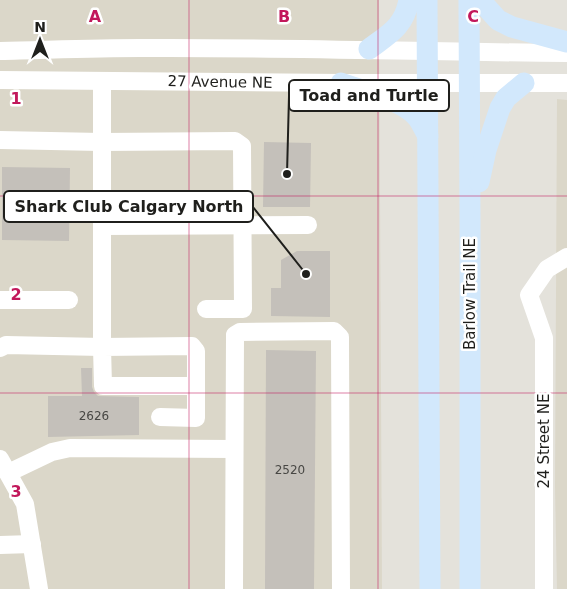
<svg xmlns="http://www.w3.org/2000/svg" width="567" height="589" font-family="'DejaVu Sans',sans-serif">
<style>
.built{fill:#dbd7c9}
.building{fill:#c4c0ba}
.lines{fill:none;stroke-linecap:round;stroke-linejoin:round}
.minor{stroke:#fff;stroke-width:18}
.major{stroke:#d2e8fc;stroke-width:21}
.grid{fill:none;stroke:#c2185b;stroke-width:1;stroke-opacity:0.55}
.labels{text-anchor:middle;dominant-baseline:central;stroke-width:5;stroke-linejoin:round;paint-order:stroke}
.number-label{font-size:12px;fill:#484744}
.street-label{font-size:15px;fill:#1f1f1c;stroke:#fff}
.grid-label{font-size:16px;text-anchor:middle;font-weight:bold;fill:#c2185b;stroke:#fff;stroke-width:5;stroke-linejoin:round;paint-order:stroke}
.leader{fill:none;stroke:#1f1f1c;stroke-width:2}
.callout-dot{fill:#1f1f1c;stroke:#fff;stroke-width:2}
.callout{fill:#fff;stroke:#1f1f1c;stroke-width:2}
.callout-label{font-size:16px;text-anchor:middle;font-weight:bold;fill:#1f1f1c}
</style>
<rect width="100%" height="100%" fill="#e4e2db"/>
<!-- built -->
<g class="built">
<path d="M 0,0 L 379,0 L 382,589 L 0,589 Z"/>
<path d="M 557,99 L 567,100 L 567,589 L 557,589 L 555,487 Z"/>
</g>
<!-- building -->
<g class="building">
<path d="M 264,142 L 311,143 L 310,207 L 263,207 Z"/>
<path d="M 2,167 L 70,168 L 69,241 L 2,240 Z"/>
<path d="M 297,251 L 330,251 L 330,317 L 271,316 L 271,288 L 281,288 L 281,260 Z"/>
<path d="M 266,350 L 316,351 L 314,589 L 265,589 Z"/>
<path d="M 81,368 L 92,368 L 92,387 L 94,392 L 98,396 L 139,397 L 139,435 L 48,437 L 48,396 L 82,396 Z"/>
</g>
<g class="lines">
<!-- minor -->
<g class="minor">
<path d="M 0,51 C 47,50 93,48 140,48 C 282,47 425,52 567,53"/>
<path d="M 0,80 L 341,83 L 567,83"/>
<path d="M 0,140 L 101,142 L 235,141 L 242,146 L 243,309 L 206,309"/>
<path d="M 102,226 L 308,225"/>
<path d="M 0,300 L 69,300"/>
<path d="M 0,348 L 6,345 L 102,347 L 102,81"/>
<path d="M 160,417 L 196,418 L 196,351 L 192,346 L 102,347 L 103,386 L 196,386"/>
<path d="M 0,459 L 25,504 L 39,589"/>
<path d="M 8,473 L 52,452 L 70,448 L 234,449"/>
<path d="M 0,545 L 32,544"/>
<path d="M 234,589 L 235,335 L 240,332 L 334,331 L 340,337 L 341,589"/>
<path d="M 544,589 L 544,338 L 529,295 L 547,269 L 567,257"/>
</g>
<!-- major -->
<g class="major">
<path d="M 427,0 L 430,589"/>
<path d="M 469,0 L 470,219 L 470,589"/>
<path d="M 480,0 L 498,20 L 512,27 L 567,42"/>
<path d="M 369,49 C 389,34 404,27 409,0"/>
<path d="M 341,83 C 363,91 400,99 416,116 C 421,121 424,130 428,136"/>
<path d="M 479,182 L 486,150 L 500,108 L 506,98 L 524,83"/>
</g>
</g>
<!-- grid -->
<path class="grid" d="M 189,0 L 189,589M 378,0 L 378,589M 0,196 L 567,196M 0,393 L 567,393"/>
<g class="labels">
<!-- number labels -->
<g class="number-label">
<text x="94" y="416">2626</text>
<text x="290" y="470">2520</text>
</g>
<!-- street labels -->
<g class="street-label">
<text transform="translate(220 82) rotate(1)">27 Avenue NE</text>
<text transform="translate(470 294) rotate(-90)">Barlow Trail NE</text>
<text transform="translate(544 441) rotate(-90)">24 Street NE</text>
</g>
</g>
<g class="grid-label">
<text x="95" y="22">A</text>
<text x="284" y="22">B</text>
<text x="473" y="22">C</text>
<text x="16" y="104">1</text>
<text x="16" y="300">2</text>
<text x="16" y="497">3</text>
</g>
<!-- callouts -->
<path class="leader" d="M287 174L289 96M306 274L253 207"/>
<g class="callout-dot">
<circle cx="287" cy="174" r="5"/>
<circle cx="306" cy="274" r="5"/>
</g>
<g class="callout">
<rect x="289" y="80" width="160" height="31" rx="5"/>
<rect x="4" y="191" width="249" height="31" rx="5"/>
</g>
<g class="callout-label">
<text x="369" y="101">Toad and Turtle</text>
<text x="129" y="212">Shark Club Calgary North</text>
</g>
<!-- north arrow -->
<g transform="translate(40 40)" stroke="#ffffff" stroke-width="4" paint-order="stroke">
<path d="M0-4L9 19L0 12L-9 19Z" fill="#1f1f1c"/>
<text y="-8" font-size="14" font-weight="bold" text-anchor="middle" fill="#1f1f1c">N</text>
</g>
</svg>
